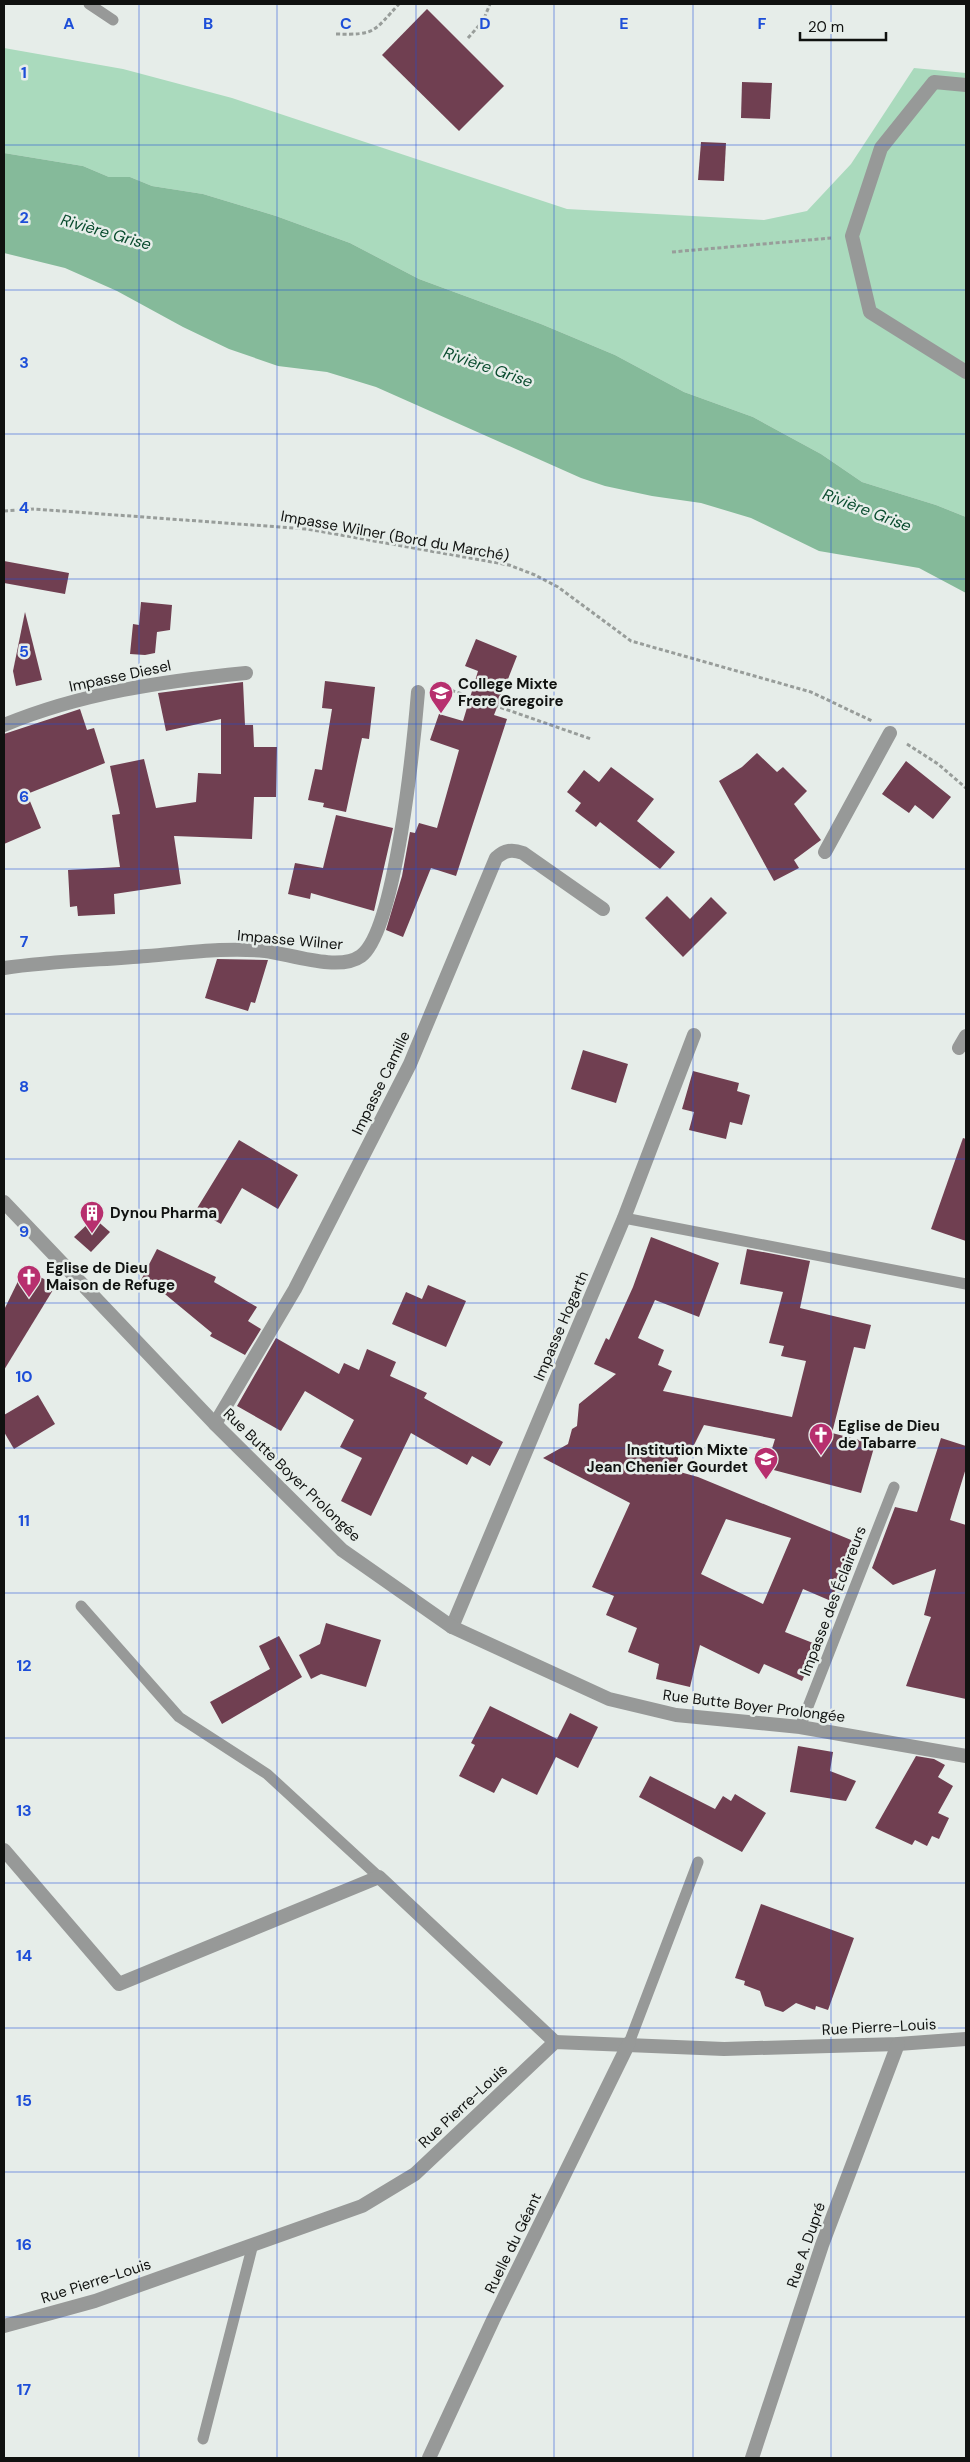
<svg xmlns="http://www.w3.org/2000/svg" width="970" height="2462" font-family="'DM Sans',sans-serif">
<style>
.green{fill:#aadabd}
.water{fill:#85ba9a}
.building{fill:#703f51;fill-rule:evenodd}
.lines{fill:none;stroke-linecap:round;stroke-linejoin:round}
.path{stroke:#989d9a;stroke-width:3;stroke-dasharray:4 2.5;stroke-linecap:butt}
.service{stroke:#979998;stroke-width:11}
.minor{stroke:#979998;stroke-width:14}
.tertiary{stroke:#979998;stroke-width:14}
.grid{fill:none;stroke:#1d4ed8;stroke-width:1;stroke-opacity:0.55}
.labels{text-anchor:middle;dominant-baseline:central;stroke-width:5;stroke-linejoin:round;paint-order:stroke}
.street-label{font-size:15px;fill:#101210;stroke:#e6ede9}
.poi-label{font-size:15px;font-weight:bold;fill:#101210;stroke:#e6ede9;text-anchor:start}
.water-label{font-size:16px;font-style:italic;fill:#094b2e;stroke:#e6ede9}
.grid-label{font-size:16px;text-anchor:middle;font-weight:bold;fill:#1d4ed8;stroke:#e6ede9;stroke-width:5;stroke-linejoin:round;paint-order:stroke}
</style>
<rect width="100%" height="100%" fill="#e6ede9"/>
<!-- green -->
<path class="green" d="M 4,48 L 123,69 L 232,98 L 567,209 L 764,220 L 807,211 L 851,164 L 914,68 L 966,73 L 966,517 L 936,505 L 862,482 L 821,454 L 753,417 L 684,392 L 615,355 L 541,324 L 419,279 L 350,243 L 276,216 L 203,194 L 152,186 L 130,177 L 109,177 L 83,166 L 4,153 Z"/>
<!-- water -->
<path class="water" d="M 4,153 L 83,166 L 109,177 L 130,177 L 152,186 L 203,194 L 276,216 L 350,243 L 419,279 L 541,324 L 615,355 L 684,392 L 753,417 L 821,454 L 862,482 L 936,505 L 966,517 L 966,593 L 919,568 L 819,551 L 751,518 L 701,503 L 652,496 L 605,486 L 581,478 L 376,387 L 327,372 L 278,366 L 229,349 L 183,327 L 117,291 L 65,268 L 4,253 Z"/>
<!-- building -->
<g class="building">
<path d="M 427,9 L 504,86 L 459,131 L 382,55 Z"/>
<path d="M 742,82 L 772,83 L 770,119 L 741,118 Z"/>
<path d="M 701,142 L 726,143 L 724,181 L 698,180 Z"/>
<path d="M 4,561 L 69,573 L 65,594 L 4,583 Z"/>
<path d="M 141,602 L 172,605 L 170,630 L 157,632 L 155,653 L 145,655 L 130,654 L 133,624 L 139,625 Z"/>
<path d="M 25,612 L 42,680 L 16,686 L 13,671 Z"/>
<path d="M 476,639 L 517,656 L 494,715 L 507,719 L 456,876 L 431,868 L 403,937 L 386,930 L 402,876 L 410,832 L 415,833 L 419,823 L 437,828 L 459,750 L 430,740 L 439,714 L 463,721 L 478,671 L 465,666 Z"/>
<path d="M 325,681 L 375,687 L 369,739 L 362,738 L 346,812 L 323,807 L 324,803 L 308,800 L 315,769 L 322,770 L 332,709 L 322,708 Z"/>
<path d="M 243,682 L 245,725 L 253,725 L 254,747 L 277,747 L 276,797 L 254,797 L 252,839 L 174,836 L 181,884 L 114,894 L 115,914 L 78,916 L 77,906 L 70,907 L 68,870 L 120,867 L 112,815 L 120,814 L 110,766 L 144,759 L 156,808 L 196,802 L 198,773 L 221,774 L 221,719 L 166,731 L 158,693 Z"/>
<path d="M 80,709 L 87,730 L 94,728 L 105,763 L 27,794 L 41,828 L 4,844 L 4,734 Z"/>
<path d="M 757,753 L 777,772 L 783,767 L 807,791 L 794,804 L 821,840 L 794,860 L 799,868 L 774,881 L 719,781 L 742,767 Z"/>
<path d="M 906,761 L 951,797 L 933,819 L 915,805 L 909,813 L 882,794 Z"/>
<path d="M 611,767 L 654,799 L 637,821 L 675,852 L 660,869 L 600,822 L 596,827 L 575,811 L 581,803 L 567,792 L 584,770 L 599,782 Z"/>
<path d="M 336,815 L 393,828 L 374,911 L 311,893 L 310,899 L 288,894 L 295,863 L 323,868 Z"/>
<path d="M 667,896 L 690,919 L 711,897 L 727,913 L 683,957 L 645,918 Z"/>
<path d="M 217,959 L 268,960 L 255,1003 L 251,1002 L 248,1011 L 205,998 Z"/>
<path d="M 583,1050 L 628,1064 L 616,1103 L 571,1089 Z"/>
<path d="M 693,1071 L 739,1083 L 737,1091 L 750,1095 L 742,1125 L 730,1122 L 726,1139 L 689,1130 L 694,1112 L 682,1109 Z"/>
<path d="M 963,1138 L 966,1139 L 966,1241 L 931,1229 Z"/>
<path d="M 239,1140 L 298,1175 L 278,1209 L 242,1188 L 221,1224 L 196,1210 Z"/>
<path d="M 94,1218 L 110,1232 L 91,1252 L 74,1237 Z"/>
<path d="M 651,1237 L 719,1263 L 699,1317 L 655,1300 L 638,1338 L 664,1350 L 658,1365 L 672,1371 L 663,1391 L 792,1417 L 806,1361 L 781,1356 L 784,1346 L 769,1343 L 783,1292 L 740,1284 L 747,1249 L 810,1261 L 800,1308 L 871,1325 L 865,1349 L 854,1347 L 832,1433 L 875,1444 L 861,1493 L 766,1468 L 775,1439 L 704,1425 L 692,1449 L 682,1446 L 675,1468 L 681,1470 L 680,1472 L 698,1477 L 856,1542 L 831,1601 L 803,1589 L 785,1632 L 818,1645 L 802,1681 L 764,1664 L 759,1674 L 700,1645 L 690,1687 L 656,1679 L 659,1664 L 628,1652 L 637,1628 L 606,1615 L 614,1596 L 592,1587 L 630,1503 L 543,1458 L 568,1444 L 572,1429 L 577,1426 L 579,1404 L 616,1374 L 594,1364 L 606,1338 L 609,1340 L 633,1287 ZM 726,1519 L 791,1538 L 763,1604 L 701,1574 Z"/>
<path d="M 157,1249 L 216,1277 L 214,1282 L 257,1307 L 248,1321 L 261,1329 L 245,1355 L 210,1336 L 212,1333 L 160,1290 L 141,1280 Z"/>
<path d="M 24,1269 L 56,1285 L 4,1370 L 4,1310 Z"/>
<path d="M 428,1285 L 466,1301 L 446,1347 L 392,1324 L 406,1292 L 422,1299 Z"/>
<path d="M 276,1338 L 339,1374 L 344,1363 L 359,1370 L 367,1349 L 396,1362 L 390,1376 L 427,1393 L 424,1398 L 503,1442 L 490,1466 L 472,1456 L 467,1465 L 411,1433 L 371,1516 L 341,1501 L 362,1458 L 340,1447 L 354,1420 L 305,1391 L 281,1431 L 237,1406 Z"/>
<path d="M 38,1395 L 55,1424 L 14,1449 L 4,1432 L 4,1415 Z"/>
<path d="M 941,1438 L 966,1446 L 966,1468 L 950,1520 L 966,1525 L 966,1699 L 906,1686 L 931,1617 L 924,1615 L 936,1569 L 893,1585 L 872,1568 L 895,1507 L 917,1512 Z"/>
<path d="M 326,1623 L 381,1640 L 366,1687 L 321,1674 L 311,1679 L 299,1655 L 320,1644 Z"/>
<path d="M 279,1636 L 302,1677 L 222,1724 L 210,1702 L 270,1669 L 259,1646 Z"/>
<path d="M 490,1706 L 557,1739 L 570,1713 L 598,1727 L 578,1768 L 556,1757 L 537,1795 L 502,1778 L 494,1793 L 459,1776 L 475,1745 L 471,1743 Z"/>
<path d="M 798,1746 L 833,1752 L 830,1771 L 856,1781 L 846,1801 L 790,1792 Z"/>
<path d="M 916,1756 L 934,1759 L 945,1765 L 938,1777 L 953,1786 L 938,1813 L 949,1818 L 939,1839 L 932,1836 L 927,1846 L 915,1840 L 912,1845 L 875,1828 Z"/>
<path d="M 650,1776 L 715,1809 L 723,1796 L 731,1801 L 735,1794 L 766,1813 L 742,1852 L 639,1797 Z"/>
<path d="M 761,1904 L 854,1938 L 828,2010 L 816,2006 L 815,2010 L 796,2003 L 783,2012 L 765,2006 L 760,1991 L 744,1985 L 745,1981 L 735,1978 Z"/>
</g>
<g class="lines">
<!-- path -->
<g class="path">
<path d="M 336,34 C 376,35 373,32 399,4"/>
<path d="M 468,38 L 483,21 L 490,4"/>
<path d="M 672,252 L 831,238"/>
<path d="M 4,511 L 34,509 L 307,529 L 509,565 L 535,575 L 558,587 L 631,641 L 811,692 L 872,721"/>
<path d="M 439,686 L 591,739"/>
<path d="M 907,744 L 938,764 L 966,788"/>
</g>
<!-- service -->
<g class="service">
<path d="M 89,4 L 113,20"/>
<path d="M 624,1218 L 966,1284"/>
<path d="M 81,1606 L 179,1717 L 267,1774 L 379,1877"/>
<path d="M 800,1727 L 894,1487"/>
<path d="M 629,2043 L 698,1862"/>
<path d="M 203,2439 L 253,2244"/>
</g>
<!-- minor -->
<g class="minor">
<path d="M 966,85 L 934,82 L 881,148 L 852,236 L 870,312 L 966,372"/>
<path d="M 4,725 C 81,693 164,681 246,673"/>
<path d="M 825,852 L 890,733"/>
<path d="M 4,968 C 51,961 100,960 147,956 C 186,953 226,947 265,951 C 290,954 339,972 361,956 C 396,930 414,740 418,692"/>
<path d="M 959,1048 L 966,1036"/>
<path d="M 215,1424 L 295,1289 L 410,1064 L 496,858 C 505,850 512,849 523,853 L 603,909"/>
<path d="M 452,1627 L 624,1218 L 694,1035"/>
<path d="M 4,1850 L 119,1984 L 379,1877 L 555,2042"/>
<path d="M 4,2326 L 95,2301 L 362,2206 L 415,2174 L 555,2042 L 724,2049 L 898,2044 L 966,2039"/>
<path d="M 429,2458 L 493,2320 L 629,2043"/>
<path d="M 752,2458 L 822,2245 L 898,2044"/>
</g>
<!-- tertiary -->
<path class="tertiary" d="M 4,1202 L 215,1424 L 342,1550 L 452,1627 L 609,1699 L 676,1715 L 800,1727 L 966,1756"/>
</g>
<!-- grid -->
<path class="grid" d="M 139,4 L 139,2458M 277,4 L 277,2458M 416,4 L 416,2458M 554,4 L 554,2458M 693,4 L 693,2458M 831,4 L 831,2458M 4,145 L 966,145M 4,290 L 966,290M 4,434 L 966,434M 4,579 L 966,579M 4,724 L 966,724M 4,869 L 966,869M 4,1014 L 966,1014M 4,1159 L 966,1159M 4,1303 L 966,1303M 4,1448 L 966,1448M 4,1593 L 966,1593M 4,1738 L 966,1738M 4,1883 L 966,1883M 4,2028 L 966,2028M 4,2172 L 966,2172M 4,2317 L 966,2317"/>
<!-- icons -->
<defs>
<symbol id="school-pin" viewBox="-11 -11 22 30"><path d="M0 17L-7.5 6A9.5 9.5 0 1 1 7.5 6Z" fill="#b72f6e" stroke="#e6ede9"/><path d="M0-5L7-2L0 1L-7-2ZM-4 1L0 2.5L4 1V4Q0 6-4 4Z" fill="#fff"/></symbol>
<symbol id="building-pin" viewBox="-11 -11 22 30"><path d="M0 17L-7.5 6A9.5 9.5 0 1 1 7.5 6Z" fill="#b72f6e" stroke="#e6ede9"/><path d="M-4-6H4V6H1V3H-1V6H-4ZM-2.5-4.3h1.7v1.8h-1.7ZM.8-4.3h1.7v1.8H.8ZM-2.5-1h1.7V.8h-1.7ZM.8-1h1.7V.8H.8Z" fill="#fff"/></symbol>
<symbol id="church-pin" viewBox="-11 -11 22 30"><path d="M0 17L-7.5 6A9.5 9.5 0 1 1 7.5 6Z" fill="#b72f6e" stroke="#e6ede9"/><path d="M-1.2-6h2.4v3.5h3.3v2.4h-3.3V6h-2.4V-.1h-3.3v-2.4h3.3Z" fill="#fff"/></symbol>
</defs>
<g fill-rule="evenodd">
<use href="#school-pin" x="427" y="679" width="28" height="38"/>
<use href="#building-pin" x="78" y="1199" width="28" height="38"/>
<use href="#church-pin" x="15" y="1263" width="28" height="38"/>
<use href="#church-pin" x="807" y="1421" width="28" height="38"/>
<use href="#school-pin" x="752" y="1445" width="28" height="38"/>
</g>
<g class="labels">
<!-- street labels -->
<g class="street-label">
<text transform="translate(395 536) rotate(10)">Impasse Wilner (Bord du Marché)</text>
<text transform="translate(120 676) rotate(-12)">Impasse Diesel</text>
<text transform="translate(290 940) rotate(5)">Impasse Wilner</text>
<text transform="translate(381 1083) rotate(-64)">Impasse Camille</text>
<text transform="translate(561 1326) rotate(-67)">Impasse Hogarth</text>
<text transform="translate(292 1475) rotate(44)">Rue Butte Boyer Prolongée</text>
<text transform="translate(833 1601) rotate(-69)">Impasse des Éclaireurs</text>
<text transform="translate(754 1706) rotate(7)">Rue Butte Boyer Prolongée</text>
<text transform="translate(879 2027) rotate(-3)">Rue Pierre-Louis</text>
<text transform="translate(463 2106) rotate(-43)">Rue Pierre-Louis</text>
<text transform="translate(513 2243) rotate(-64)">Ruelle du Géant</text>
<text transform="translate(806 2245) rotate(-71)">Rue A. Dupré</text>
<text transform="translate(96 2281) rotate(-18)">Rue Pierre-Louis</text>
</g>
<!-- poi labels -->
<g class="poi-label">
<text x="458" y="684">College Mixte<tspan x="458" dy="17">Frere Gregoire</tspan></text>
<text x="110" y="1213">Dynou Pharma</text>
<text x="46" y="1268">Eglise de Dieu<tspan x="46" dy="17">Maison de Refuge</tspan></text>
<text x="838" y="1426">Eglise de Dieu<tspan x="838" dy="17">de Tabarre</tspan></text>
<text x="748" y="1450" text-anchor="end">Institution Mixte<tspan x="748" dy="17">Jean Chenier Gourdet</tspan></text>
</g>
<!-- water labels -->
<g class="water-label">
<text transform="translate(106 232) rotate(16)">Rivière Grise</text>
<text transform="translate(488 367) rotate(19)">Rivière Grise</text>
<text transform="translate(867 510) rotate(21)">Rivière Grise</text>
</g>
</g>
<g class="grid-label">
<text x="69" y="29">A</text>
<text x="208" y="29">B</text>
<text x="346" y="29">C</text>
<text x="485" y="29">D</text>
<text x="624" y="29">E</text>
<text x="762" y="29">F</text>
<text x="24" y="78">1</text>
<text x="24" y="223">2</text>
<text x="24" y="368">3</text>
<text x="24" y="513">4</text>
<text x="24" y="657">5</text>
<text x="24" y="802">6</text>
<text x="24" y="947">7</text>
<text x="24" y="1092">8</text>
<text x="24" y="1237">9</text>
<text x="24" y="1382">10</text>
<text x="24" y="1526">11</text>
<text x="24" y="1671">12</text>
<text x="24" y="1816">13</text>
<text x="24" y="1961">14</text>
<text x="24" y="2106">15</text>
<text x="24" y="2250">16</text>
<text x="24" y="2395">17</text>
</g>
<!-- border -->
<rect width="970" height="2462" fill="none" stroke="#101210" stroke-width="10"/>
<!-- scale -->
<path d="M800 32v8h86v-8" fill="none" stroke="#101210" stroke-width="2.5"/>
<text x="808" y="32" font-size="15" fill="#101210" stroke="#e6ede9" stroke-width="4" paint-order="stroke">20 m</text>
</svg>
